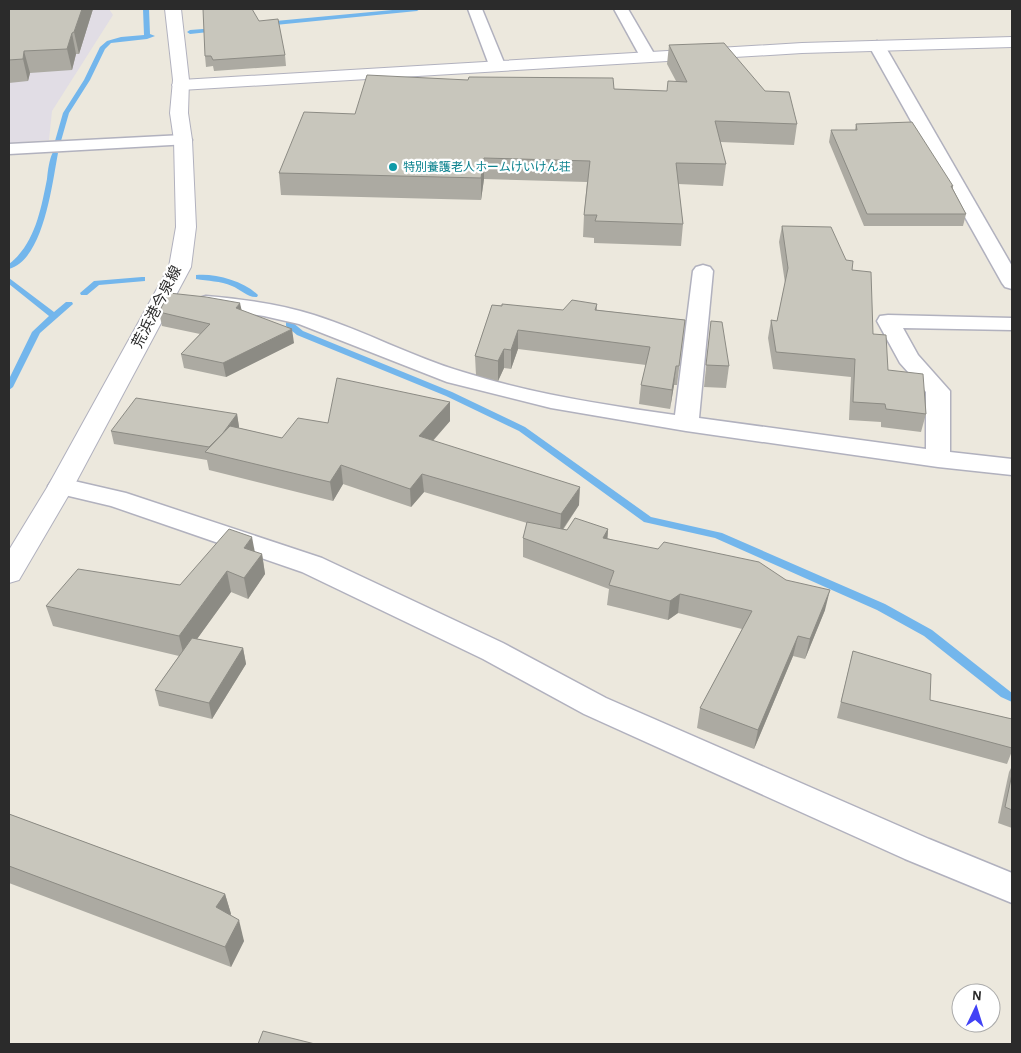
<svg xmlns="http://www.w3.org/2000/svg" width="1021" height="1053" font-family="'Alegreya Sans','Noto Sans JP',sans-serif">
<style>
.industrial{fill:#e1dde5}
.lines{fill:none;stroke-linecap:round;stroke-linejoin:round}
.stream{fill:#73b6ec;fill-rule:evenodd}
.minor-casing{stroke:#b1b1be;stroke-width:3}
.tertiary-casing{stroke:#b1b1be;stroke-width:2}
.secondary-casing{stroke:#b1b1be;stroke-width:2}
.minor{fill:#fff;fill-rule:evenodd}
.tertiary{fill:#fff;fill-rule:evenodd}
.secondary{fill:#fff;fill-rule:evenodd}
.wall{fill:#acaaa2}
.shaded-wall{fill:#8c8b84}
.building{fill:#c8c6bc;stroke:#8c8b84}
.culture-dot{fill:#0f9aa8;stroke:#fff;stroke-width:2}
.labels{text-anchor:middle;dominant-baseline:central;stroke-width:4.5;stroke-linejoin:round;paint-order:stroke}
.far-culture-label{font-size:12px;fill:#0d838f;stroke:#fff;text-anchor:start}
.street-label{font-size:15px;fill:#2b2b2b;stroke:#fff}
</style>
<rect width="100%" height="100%" fill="#ece8dd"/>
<!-- industrial -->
<path class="industrial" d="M 65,9 L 109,9 L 113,15 L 52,111 L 49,140 L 9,143 L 9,13 Z"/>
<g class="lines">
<!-- stream -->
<g class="stream">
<path d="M 143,9 L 149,9 L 150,34 L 155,36 L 147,39 L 111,43 L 105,49 L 90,80 L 69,113 L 61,141 L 56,142 L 55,141 L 63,113 L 84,80 L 100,47 L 107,41 L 121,37 L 144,35 Z"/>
<path d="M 403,9 L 420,9 L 417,11 L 265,26 L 262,24 L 265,22 Z"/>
<path d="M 216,28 L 219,30 L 218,31 L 190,34 L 187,32 L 190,30 Z"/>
<path d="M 53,152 L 58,153 C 52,184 44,259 9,269 L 9,264 C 35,244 41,209 47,179 C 48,170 49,160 53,152 Z"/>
<path d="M 196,275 C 215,273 244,281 258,295 L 257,297 C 248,298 240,289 232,286 C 220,281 208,281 196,279 Z"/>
<path d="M 142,277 L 145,277 L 145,281 L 99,285 L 87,295 L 81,295 L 80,293 L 94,281 Z"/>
<path d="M 9,278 L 54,312 L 66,302 L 72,302 L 73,304 L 40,333 L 13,387 L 9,390 L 9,379 L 32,332 L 49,316 L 9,284 Z"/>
<path d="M 286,322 L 292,322 L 303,331 L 452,392 L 525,427 L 651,517 L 722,533 L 885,604 L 932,630 L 1012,693 L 1012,702 L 1001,697 L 924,636 L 877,610 L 715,538 L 644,522 L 519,431 L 446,396 L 297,335 L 286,326 Z"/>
</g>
<defs>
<g id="minor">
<path d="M 468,9 L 482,9 L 505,65 L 503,68 L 491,68 L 489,65 Z"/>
<path d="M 614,9 L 628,9 L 656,57 L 654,60 L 642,60 Z"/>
<path d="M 877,41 L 885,46 L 1012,266 L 1012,289 L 1005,287 L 1002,283 L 869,46 Z"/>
<path d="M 183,135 L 189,136 L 192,140 L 189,144 L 9,154 L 9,144 Z"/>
<path d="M 703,265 L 710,267 L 713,271 L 699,418 L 926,449 L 926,392 L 900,363 L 877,321 L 880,316 L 888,315 L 1012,318 L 1012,330 L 903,328 L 918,355 L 950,391 L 950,452 L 1012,459 L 1012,475 L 938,467 L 686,431 L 551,408 L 447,382 L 299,324 L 264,316 L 206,308 L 199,306 L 195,302 L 199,298 L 206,296 C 242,299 279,304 314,315 C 365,331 412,357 463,372 C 532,394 604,405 675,415 L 693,271 L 696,267 Z"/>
<path d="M 61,478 L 126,493 L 322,558 L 503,643 L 606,698 L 929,839 L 1012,873 L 1012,903 L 905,859 L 584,714 L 483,659 L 302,572 L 111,506 L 52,492 L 48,486 L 52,480 Z"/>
</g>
<path id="tertiary" d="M 1012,37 L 1012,47 L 802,53 L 181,90 L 175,89 L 172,85 L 175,81 L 181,80 L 802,43 Z"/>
<path id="secondary" d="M 165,9 L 181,9 L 189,80 L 188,113 L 192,140 L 196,227 L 191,267 L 74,486 L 19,580 L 9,583 L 9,550 L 48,486 L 169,267 L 176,227 L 174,140 L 170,113 L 173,80 Z"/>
</defs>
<!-- minor casing -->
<use href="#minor" class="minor-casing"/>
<!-- tertiary casing -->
<use href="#tertiary" class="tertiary-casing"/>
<!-- secondary casing -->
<use href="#secondary" class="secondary-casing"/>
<!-- minor -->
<use href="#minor" class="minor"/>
<!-- tertiary -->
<use href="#tertiary" class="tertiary"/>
<!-- secondary -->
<use href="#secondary" class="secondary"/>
</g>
<!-- wall -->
<g class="wall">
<path d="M 9,9 L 93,9 L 79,54 L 76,54 L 72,70 L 30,73 L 28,81 L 9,83 Z"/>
<path d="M 259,21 L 285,55 L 286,66 L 214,71 L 213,66 L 206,67 L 205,56 Z"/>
<path d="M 669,45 L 765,91 L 797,124 L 794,145 L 720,142 L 726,164 L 723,186 L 678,184 L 683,224 L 681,246 L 594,243 L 594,238 L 583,237 L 584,215 L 587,182 L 484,179 L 481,200 L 281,195 L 279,173 L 355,114 L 614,89 L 667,91 L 676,81 L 667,64 Z"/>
<path d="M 856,124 L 953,186 L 953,189 L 966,214 L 963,226 L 864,226 L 829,142 L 831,130 L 855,130 Z"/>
<path d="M 782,226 L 846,260 L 852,270 L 873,334 L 888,370 L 926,414 L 921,432 L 881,427 L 881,422 L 849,420 L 851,377 L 773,369 L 768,338 L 771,320 L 777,321 L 785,283 L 779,242 Z"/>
<path d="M 597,304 L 597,310 L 685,320 L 677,385 L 674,385 L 670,409 L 639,404 L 641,385 L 646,365 L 518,349 L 511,369 L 504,368 L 498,381 L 476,375 L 475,356 L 492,305 L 563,310 Z"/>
<path d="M 242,310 L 294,343 L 226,377 L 184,368 L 181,354 L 200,334 L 162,326 L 159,312 Z"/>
<path d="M 711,321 L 729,366 L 726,388 L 704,387 Z"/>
<path d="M 450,402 L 450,421 L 433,441 L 579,505 L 563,530 L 567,530 L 608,529 L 607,538 L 825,610 L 805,659 L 793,656 L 754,749 L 697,728 L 700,708 L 742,629 L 678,613 L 668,620 L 607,605 L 609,589 L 523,557 L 523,538 L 527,523 L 424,492 L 411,507 L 343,484 L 333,501 L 209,470 L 207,460 L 114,444 L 111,431 L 237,414 L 239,427 L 239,428 L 282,438 L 328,423 Z"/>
<path d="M 255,552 L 262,554 L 265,574 L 248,599 L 231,592 L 197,639 L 243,648 L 246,664 L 212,719 L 159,706 L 155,690 L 179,656 L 53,626 L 46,606 L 180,585 Z"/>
<path d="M 853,651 L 930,700 L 1012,719 L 1012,751 L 1007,764 L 837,718 Z"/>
<path d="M 1012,766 L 1012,828 L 998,823 L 1009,772 Z"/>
<path d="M 9,814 L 225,894 L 231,914 L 230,915 L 244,941 L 231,967 L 9,883 Z"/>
</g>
<!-- shaded-wall -->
<g class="shaded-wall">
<path d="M 82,9 L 93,9 L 79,54 L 74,32 Z"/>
<path d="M 72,33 L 76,54 L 72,70 L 67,49 Z"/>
<path d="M 24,51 L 30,73 L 28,81 L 23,59 Z"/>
<path d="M 484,158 L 484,179 L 481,200 L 481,178 Z"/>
<path d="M 240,303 L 243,316 L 236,308 Z"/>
<path d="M 292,329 L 294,343 L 226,377 L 223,363 Z"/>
<path d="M 518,330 L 518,349 L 511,369 L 511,350 Z"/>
<path d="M 504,349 L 504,368 L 498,381 L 498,361 Z"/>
<path d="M 676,366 L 674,385 L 670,409 L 672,390 Z"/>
<path d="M 450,402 L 450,421 L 420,455 L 419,436 Z"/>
<path d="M 237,414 L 239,427 L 219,455 L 213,448 Z"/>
<path d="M 341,465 L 343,484 L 333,501 L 330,482 Z"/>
<path d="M 422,474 L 424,492 L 411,507 L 410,489 Z"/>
<path d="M 580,487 L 579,505 L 560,533 L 561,514 Z"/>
<path d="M 608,529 L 607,548 L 603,538 Z"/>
<path d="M 252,537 L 256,558 L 244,548 Z"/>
<path d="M 262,554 L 265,574 L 248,599 L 244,578 Z"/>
<path d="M 227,571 L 231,592 L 184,657 L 179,636 Z"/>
<path d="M 830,590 L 825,610 L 805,659 L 810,639 Z"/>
<path d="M 680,594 L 678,613 L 668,620 L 670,601 Z"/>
<path d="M 798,636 L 793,656 L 754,749 L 758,730 Z"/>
<path d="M 243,648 L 246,664 L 212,719 L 209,703 Z"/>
<path d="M 225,894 L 231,914 L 222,928 L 216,907 Z"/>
<path d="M 239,920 L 244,941 L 231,967 L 225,947 Z"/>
</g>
<!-- building -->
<g class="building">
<path d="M 9,9 L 82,9 L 74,32 L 72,33 L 67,49 L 24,51 L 23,59 L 9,60 Z"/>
<path d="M 203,9 L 252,9 L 259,21 L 278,19 L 285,55 L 213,60 L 211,56 L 205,56 Z"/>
<path d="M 724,43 L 765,91 L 789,92 L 797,124 L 715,121 L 726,164 L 676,163 L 683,224 L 595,221 L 597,215 L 584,215 L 590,161 L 484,158 L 481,178 L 279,173 L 304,112 L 355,114 L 367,75 L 468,80 L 469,77 L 613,78 L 614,89 L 667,91 L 668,81 L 687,82 L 669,45 Z"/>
<path d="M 912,122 L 953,186 L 951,186 L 966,214 L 867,214 L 831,130 L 857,130 L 856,124 Z"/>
<path d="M 782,226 L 831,227 L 846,260 L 853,261 L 852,270 L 871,272 L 873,334 L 886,335 L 888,370 L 923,374 L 926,414 L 886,409 L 885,404 L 853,402 L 855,359 L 776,352 L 771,320 L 777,321 L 788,268 Z"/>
<path d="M 169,293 L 206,297 L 240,303 L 236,308 L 292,329 L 223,363 L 181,354 L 210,324 L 159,312 Z"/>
<path d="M 572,300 L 597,304 L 595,310 L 685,320 L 679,366 L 676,366 L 672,390 L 641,385 L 650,347 L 518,330 L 511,350 L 504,349 L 498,361 L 475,356 L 492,305 L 502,306 L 502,304 L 563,310 Z"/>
<path d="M 711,321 L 722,322 L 729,366 L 706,365 Z"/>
<path d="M 337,378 L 450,402 L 419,436 L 580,487 L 561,514 L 422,474 L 410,489 L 341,465 L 330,482 L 205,452 L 230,426 L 282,438 L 298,418 L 328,423 Z"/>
<path d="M 136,398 L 237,414 L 223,433 L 209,447 L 111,431 Z"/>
<path d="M 575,518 L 608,529 L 603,538 L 658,549 L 664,542 L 759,562 L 786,580 L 830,590 L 810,639 L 798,636 L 758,730 L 700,708 L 752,611 L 680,594 L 670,601 L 609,585 L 614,571 L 523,538 L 527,522 L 567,530 Z"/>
<path d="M 229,529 L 252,537 L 244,548 L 262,554 L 244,578 L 227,571 L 179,636 L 46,606 L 78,569 L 180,585 Z"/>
<path d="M 192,638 L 243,648 L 209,703 L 155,690 Z"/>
<path d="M 853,651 L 931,674 L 930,700 L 1012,719 L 1012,748 L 841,702 Z"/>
<path d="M 1012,774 L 1012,810 L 1005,807 Z"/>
<path d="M 9,814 L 225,894 L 216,907 L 239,920 L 225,947 L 9,866 Z"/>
<path d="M 263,1031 L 315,1044 L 258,1044 Z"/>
</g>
<!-- markers -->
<circle class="culture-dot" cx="393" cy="167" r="5"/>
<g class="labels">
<!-- far-culture labels -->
<g class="far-culture-label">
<text x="403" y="167">特別養護老人ホームけいけん荘</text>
</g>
<!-- street labels -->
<g class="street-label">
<text transform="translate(157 307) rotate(-63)">荒浜港今泉線</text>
</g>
</g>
<!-- border -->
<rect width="1021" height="1053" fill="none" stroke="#2b2b2b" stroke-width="20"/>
<!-- north arrow -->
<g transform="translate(976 1008) rotate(4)"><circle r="24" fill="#ffffff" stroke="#aaaaaa"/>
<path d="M0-4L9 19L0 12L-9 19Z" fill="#4142f6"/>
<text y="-8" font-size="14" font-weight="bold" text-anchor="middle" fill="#2b2b2b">N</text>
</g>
</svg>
